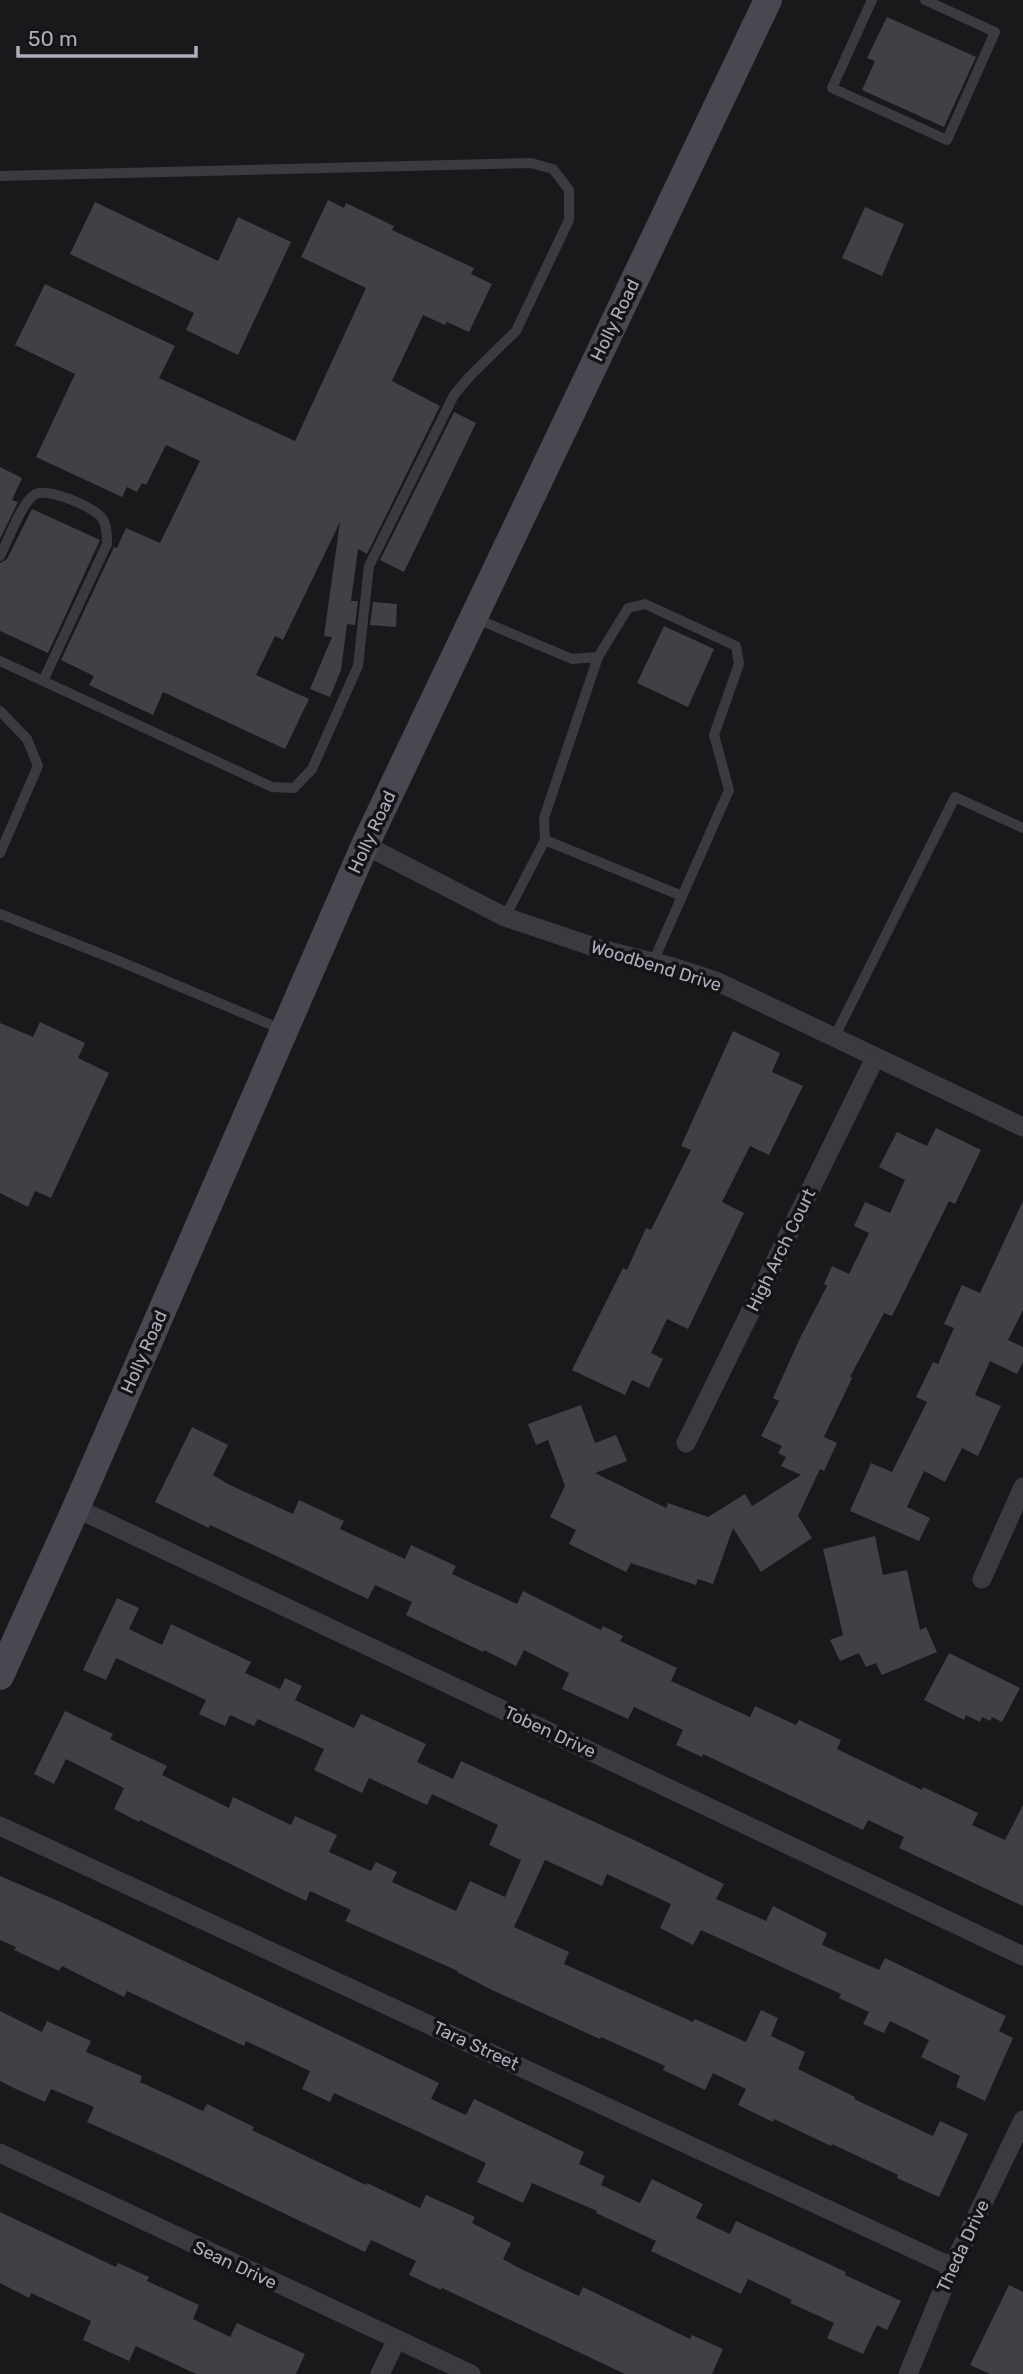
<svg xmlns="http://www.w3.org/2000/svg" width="1023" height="2374" font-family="Rubik,sans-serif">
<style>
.building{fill:#404145}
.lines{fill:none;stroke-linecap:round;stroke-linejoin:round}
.service{stroke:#3a3a40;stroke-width:10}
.minor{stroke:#3a3a40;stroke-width:19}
.secondary{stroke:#474850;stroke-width:28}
.labels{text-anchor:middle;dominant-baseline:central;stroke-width:7;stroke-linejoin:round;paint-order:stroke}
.street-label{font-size:18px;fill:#abaebb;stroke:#141416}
</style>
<rect width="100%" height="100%" fill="#19191b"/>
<!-- building -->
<g class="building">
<path d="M 887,17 L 976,57 L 944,127 L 862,90 L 875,61 L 867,58 Z"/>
<path d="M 328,200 L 344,208 L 346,203 L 394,226 L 392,230 L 474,268 L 471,274 L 492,284 L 469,332 L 447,322 L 445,325 L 423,315 L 392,381 L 440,406 L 367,554 L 358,549 L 351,601 L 358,601 L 355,625 L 347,624 L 341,670 L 330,697 L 310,689 L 332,637 L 324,636 L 340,522 L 283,640 L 275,636 L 256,675 L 309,699 L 285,749 L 163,692 L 153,715 L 89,685 L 94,676 L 61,660 L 114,547 L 117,548 L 126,528 L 160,543 L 200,461 L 166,445 L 146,485 L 142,483 L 137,492 L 127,487 L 122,497 L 36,457 L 75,374 L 15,345 L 45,284 L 175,346 L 159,378 L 295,441 L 366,288 L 301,257 Z"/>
<path d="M 95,202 L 218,261 L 238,217 L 291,242 L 238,355 L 186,330 L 194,313 L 70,254 Z"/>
<path d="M 865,207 L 904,224 L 882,276 L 842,258 Z"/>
<path d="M 454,412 L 476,423 L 404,572 L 380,560 Z"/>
<path d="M 0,467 L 22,478 L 12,500 L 18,502 L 0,539 Z"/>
<path d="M 32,509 L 100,540 L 48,653 L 0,631 L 0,563 L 7,559 Z"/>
<path d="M 373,602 L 397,604 L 396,627 L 370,625 Z"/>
<path d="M 664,626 L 714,649 L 688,707 L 637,683 Z"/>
<path d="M 40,1022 L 85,1043 L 78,1058 L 109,1073 L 51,1198 L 35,1191 L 28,1207 L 0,1193 L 0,1023 L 33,1037 Z"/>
<path d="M 733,1031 L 780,1053 L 772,1072 L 803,1086 L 769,1155 L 750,1146 L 722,1202 L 744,1213 L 688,1329 L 667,1319 L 651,1353 L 663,1359 L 649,1388 L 632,1380 L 625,1395 L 572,1370 L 623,1268 L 627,1270 L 646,1228 L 651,1230 L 691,1150 L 681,1146 Z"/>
<path d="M 936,1128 L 981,1150 L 955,1204 L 949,1201 L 892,1316 L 884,1313 L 850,1377 L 852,1378 L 824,1437 L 837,1443 L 824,1471 L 820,1469 L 798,1516 L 812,1538 L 761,1572 L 733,1528 L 713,1584 L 698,1579 L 696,1585 L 631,1563 L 626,1572 L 569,1544 L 576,1530 L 550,1517 L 565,1486 L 548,1440 L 536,1445 L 528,1424 L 581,1405 L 595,1443 L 616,1435 L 627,1461 L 595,1473 L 666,1508 L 668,1503 L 708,1517 L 745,1494 L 752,1506 L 801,1475 L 781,1466 L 786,1457 L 778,1453 L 782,1446 L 761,1436 L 779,1401 L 773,1398 L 800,1338 L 827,1286 L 824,1284 L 832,1266 L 849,1274 L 869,1233 L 854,1226 L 865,1202 L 890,1213 L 905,1180 L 879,1167 L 897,1132 L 927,1146 Z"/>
<path d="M 1023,1201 L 1023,1310 L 1008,1340 L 1023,1347 L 1023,1362 L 1017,1374 L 990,1361 L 975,1395 L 1001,1406 L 978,1456 L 962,1448 L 945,1482 L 924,1471 L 907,1507 L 930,1518 L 919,1541 L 850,1511 L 871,1463 L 892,1472 L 927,1402 L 916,1397 L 933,1362 L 938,1364 L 954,1328 L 944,1324 L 962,1285 L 980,1293 Z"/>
<path d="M 192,1427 L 228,1445 L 213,1475 L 230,1485 L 293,1514 L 299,1500 L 344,1521 L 340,1529 L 405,1559 L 411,1545 L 456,1566 L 452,1574 L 517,1604 L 523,1591 L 601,1630 L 603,1626 L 623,1636 L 620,1641 L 677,1668 L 671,1681 L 750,1717 L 755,1706 L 796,1725 L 799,1720 L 841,1740 L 837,1749 L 922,1790 L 923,1787 L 978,1813 L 972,1825 L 1005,1840 L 1023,1805 L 1023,1906 L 899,1848 L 904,1837 L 868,1820 L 863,1830 L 703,1754 L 702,1757 L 676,1745 L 683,1730 L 634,1707 L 628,1719 L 562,1689 L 569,1673 L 524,1650 L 516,1666 L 484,1650 L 483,1652 L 406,1615 L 412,1602 L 375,1585 L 368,1599 L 210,1525 L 209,1528 L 155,1502 Z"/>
<path d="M 875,1536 L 883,1575 L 907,1570 L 920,1630 L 926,1627 L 937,1652 L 882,1675 L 876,1663 L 866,1667 L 859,1653 L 840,1661 L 830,1640 L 843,1635 L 823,1549 Z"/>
<path d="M 117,1598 L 139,1608 L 129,1629 L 162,1645 L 171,1624 L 251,1662 L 245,1673 L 280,1689 L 285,1678 L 302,1686 L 295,1700 L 354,1728 L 361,1714 L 426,1744 L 417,1762 L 453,1779 L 461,1761 L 634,1840 L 724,1884 L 716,1899 L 766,1921 L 773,1906 L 827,1933 L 822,1945 L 879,1970 L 885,1958 L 1006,2016 L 999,2031 L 1013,2038 L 985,2101 L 956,2087 L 960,2076 L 921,2057 L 929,2040 L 890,2021 L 884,2033 L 863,2024 L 869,2012 L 839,1998 L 841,1994 L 701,1930 L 693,1945 L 660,1928 L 671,1904 L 607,1874 L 602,1886 L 545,1860 L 514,1927 L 569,1952 L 564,1964 L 693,2022 L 695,2019 L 746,2042 L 761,2010 L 778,2018 L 771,2036 L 805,2052 L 798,2069 L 855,2097 L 854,2099 L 933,2136 L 940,2121 L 968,2134 L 939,2197 L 897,2178 L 898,2175 L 832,2144 L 831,2146 L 774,2119 L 773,2122 L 738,2105 L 746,2089 L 713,2073 L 705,2090 L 663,2070 L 665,2066 L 601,2037 L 600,2039 L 492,1990 L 457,1972 L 458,1971 L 345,1921 L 351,1910 L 310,1891 L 306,1901 L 140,1820 L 139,1822 L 114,1809 L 124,1788 L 66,1759 L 54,1784 L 34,1774 L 65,1711 L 113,1734 L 110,1739 L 167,1766 L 162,1775 L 229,1808 L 233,1797 L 291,1825 L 295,1816 L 337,1835 L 329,1852 L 371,1871 L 376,1862 L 397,1872 L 392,1882 L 456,1911 L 470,1881 L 505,1897 L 521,1860 L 489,1845 L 498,1825 L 432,1794 L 427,1805 L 369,1778 L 362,1793 L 314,1770 L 324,1749 L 258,1719 L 254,1726 L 230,1715 L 225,1726 L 199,1714 L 206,1700 L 116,1658 L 106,1680 L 83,1670 Z"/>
<path d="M 949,1653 L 1020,1688 L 1002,1722 L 992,1717 L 990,1721 L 982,1717 L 980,1722 L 966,1715 L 964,1720 L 924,1700 Z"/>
<path d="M 0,1876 L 65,1904 L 439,2083 L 431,2099 L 466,2115 L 474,2099 L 584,2152 L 579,2164 L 605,2176 L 601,2185 L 640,2203 L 652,2179 L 703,2204 L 696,2218 L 730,2234 L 736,2221 L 846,2272 L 845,2275 L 901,2301 L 887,2330 L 877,2325 L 863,2354 L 827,2338 L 834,2323 L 790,2303 L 792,2300 L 748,2279 L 741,2294 L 651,2251 L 656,2241 L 596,2213 L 597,2211 L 532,2183 L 523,2203 L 477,2182 L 486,2163 L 334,2093 L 330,2102 L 302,2089 L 310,2071 L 246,2041 L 244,2046 L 127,1991 L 124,1997 L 62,1966 L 59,1971 L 14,1950 L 16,1947 L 0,1940 Z"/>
<path d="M 0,2011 L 42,2032 L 47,2021 L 91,2041 L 86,2052 L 142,2076 L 140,2082 L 203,2111 L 207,2104 L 254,2127 L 252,2130 L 366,2185 L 367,2183 L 420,2208 L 426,2195 L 475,2217 L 472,2223 L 511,2243 L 503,2259 L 519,2268 L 579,2296 L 583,2287 L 690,2339 L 692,2335 L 723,2349 L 712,2374 L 625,2374 L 442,2288 L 441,2290 L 409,2275 L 416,2261 L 371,2240 L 365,2252 L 172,2160 L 87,2122 L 94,2107 L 51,2089 L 45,2102 L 16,2089 L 0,2081 Z"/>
<path d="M 0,2212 L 116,2267 L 118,2263 L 149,2277 L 147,2281 L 199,2305 L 193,2319 L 230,2337 L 237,2323 L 305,2354 L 296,2374 L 196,2374 L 136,2346 L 129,2361 L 83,2340 L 91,2321 L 31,2293 L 29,2298 L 0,2283 Z"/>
<path d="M 1009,2285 L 1023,2292 L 1023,2374 L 990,2374 L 970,2365 Z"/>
</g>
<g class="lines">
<!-- service -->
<g class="service">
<path d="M 872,0 L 832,88 L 947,140 L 995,32 L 925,0"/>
<path d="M 0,176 L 531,163 L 553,169 L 569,190 L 569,220 L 516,331 L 470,376 L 454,395 L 369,566 L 358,666 L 312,769 L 294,788 L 272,787 L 0,661"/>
<path d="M 0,556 C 8,541 21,504 34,495 C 46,486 94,507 102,518 C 107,525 107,536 107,544 L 43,681"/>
<path d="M 477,619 L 572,659 L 598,657 L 628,608 L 645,604 L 736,646 L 739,664 L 714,735 L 729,790 L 653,962"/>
<path d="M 598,657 L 544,818 L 545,840 L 682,896"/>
<path d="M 0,711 L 27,739 L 38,766 L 0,853"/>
<path d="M 0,914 L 119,961 L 281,1029"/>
<path d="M 505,917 L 545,840"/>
<path d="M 834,1038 L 955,797 L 1023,828"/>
</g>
<!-- minor -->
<g class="minor">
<path d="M 365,845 L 505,917 L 600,949 L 673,967 L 716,981 L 1023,1127"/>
<path d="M 686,1443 L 875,1058"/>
<path d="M 76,1508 L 1023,1956"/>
<path d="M 982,1579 L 1023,1487"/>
<path d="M 0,1826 L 952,2267"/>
<path d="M 0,2153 L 471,2374"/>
<path d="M 380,2374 L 396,2341"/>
<path d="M 908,2374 L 952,2267 L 1023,2120"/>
</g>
<!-- secondary -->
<path class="secondary" d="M 0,1676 L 76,1508 L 365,845 L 768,0"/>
</g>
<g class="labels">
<!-- street labels -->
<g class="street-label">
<text transform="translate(615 320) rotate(-64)">Holly Road</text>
<text transform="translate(372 832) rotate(-65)">Holly Road</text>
<text transform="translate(656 966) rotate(17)">Woodbend Drive</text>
<text transform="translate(781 1250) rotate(-64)">High Arch Court</text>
<text transform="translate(144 1352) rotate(-66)">Holly Road</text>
<text transform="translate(550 1732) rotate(25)">Toben Drive</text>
<text transform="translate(476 2046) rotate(25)">Tara Street</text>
<text transform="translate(963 2246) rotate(-65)">Theda Drive</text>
<text transform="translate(235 2265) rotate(25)">Sean Drive</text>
</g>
</g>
<!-- scale -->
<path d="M18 46v10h178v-10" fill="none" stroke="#abaebb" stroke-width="3.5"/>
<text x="28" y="46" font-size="21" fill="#abaebb" stroke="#141416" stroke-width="5" paint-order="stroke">50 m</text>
</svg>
